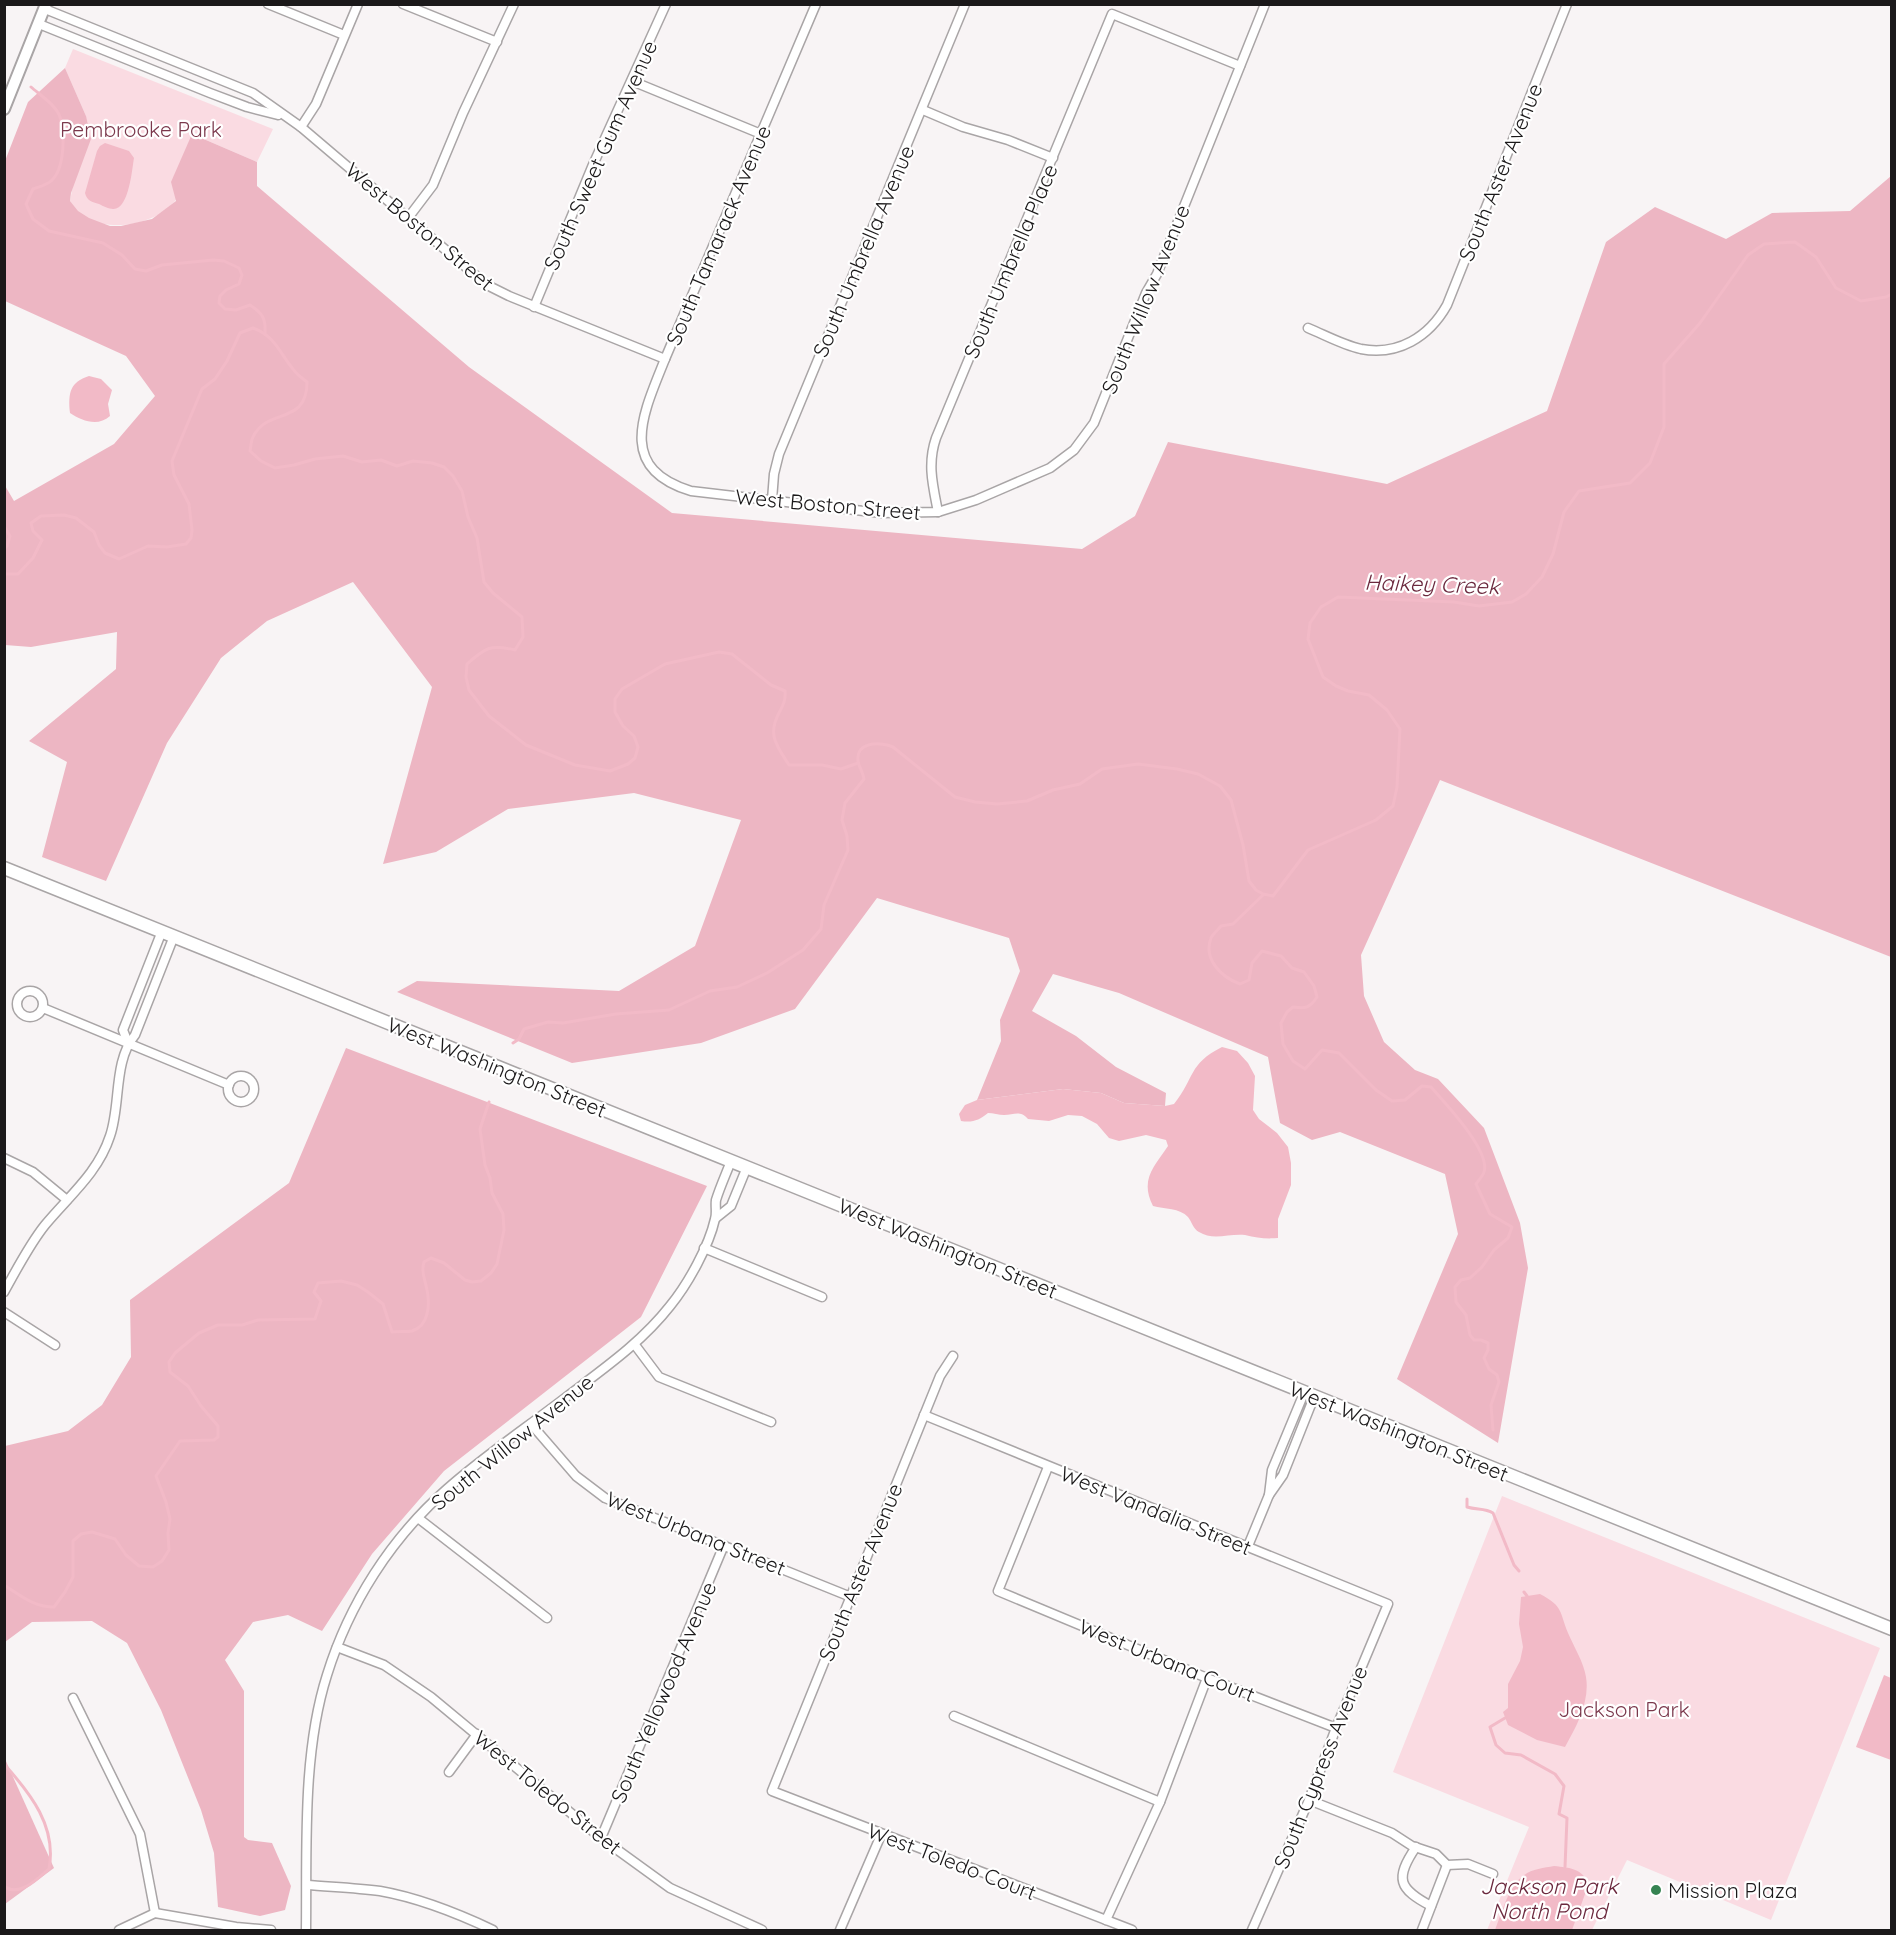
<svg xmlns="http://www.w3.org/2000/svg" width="1896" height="1935" font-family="Quicksand,sans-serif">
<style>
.green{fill:#fadbe2}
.forest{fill:#edb6c3}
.water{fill:#f2bac7}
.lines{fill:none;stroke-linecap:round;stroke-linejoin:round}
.stream{stroke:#f2bac7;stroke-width:3}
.minor-casing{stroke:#a9a5a6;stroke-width:11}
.tertiary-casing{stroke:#a9a5a6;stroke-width:14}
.secondary-casing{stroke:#a9a5a6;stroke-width:15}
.minor{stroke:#fff;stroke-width:8}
.tertiary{stroke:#fff;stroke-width:10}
.secondary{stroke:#fff;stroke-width:12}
.poi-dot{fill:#368352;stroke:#fff;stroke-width:2}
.labels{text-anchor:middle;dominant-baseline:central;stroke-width:4.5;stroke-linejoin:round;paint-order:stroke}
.park-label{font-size:21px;fill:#7b384c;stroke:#fff}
.street-label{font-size:21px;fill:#1b191a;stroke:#fff}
.poi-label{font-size:21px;fill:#1b191a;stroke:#fff;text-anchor:start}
.water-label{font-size:22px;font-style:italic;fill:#6b293e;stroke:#fff}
</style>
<rect width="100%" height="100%" fill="#f8f4f5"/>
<!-- green -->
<g class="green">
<path d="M 73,49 L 273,129 L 257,162 L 192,134 C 190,146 180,195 175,201 C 153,229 88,237 70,201 L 86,116 L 65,68 Z"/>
<path d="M 1502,1496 L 1880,1648 L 1771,1920 L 1627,1860 L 1592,1930 L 1487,1930 L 1529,1827 L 1393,1772 Z"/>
</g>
<!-- forest -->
<g class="forest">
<path d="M 65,68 L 86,116 L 91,139 L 71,193 L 70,201 L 78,211 L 89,218 L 110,226 L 121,226 L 152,219 L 176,201 L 171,182 L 192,134 L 257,162 L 257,186 L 469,367 L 672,513 L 1082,549 L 1135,516 L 1168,442 L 1387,484 L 1547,411 L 1606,242 L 1655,207 L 1726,239 L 1772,213 L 1850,211 L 1891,176 L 1891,957 L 1440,780 L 1361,955 L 1364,996 L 1384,1042 L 1415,1070 L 1438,1079 L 1484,1128 L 1520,1223 L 1528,1268 L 1498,1443 L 1397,1379 L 1458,1234 L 1445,1174 L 1340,1132 L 1312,1140 L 1280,1123 L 1268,1057 L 1119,993 L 1053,974 L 1032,1011 L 1076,1036 L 1116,1067 L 1166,1093 L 1165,1106 L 1124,1103 L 1101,1093 L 1063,1089 L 977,1100 L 1001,1041 L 1000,1020 L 1020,971 L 1009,938 L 877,898 L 795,1009 L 701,1043 L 572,1063 L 397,992 L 417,981 L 619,991 L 695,946 L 741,820 L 634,793 L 508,809 L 436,852 L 383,864 L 432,687 L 353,582 L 267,621 L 221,658 L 167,743 L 106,881 L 42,857 L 67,762 L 29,741 L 116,669 L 117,632 L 31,647 L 5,645 L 4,484 L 14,501 L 114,444 L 155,396 L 126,356 L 5,301 L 5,161 L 28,102 Z"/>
<path d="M 346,1048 L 707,1186 L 641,1317 L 444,1471 L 372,1554 L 322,1631 L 288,1615 L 253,1622 L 225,1660 L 244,1691 L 244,1837 L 248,1840 L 272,1843 L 291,1886 L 285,1910 L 260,1916 L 218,1907 L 214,1853 L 201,1810 L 161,1710 L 127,1643 L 92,1621 L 32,1622 L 5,1642 L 5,1446 L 68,1431 L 102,1405 L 131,1357 L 130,1300 L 289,1183 Z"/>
<path d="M 5,1759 L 54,1868 L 5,1904 L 4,1904 Z"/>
</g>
<!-- water -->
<g class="water">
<path d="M 105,143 L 129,151 L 134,158 C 132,169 129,210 113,209 C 109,209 103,206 99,204 C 92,202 87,201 85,193 L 97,151 L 100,146 Z"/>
<path d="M 89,376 L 101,379 L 112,390 L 108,404 L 110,416 C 98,427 82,421 70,413 C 68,393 70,382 89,376 Z"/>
<path d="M 1222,1047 L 1237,1051 L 1248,1063 L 1255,1076 L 1253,1110 L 1259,1119 L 1277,1133 L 1288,1147 L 1291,1163 L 1291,1185 L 1278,1219 L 1278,1238 C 1266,1239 1257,1238 1245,1235 C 1230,1233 1213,1241 1199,1232 C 1193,1229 1192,1222 1188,1217 C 1180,1208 1164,1209 1153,1206 C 1140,1180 1153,1168 1168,1146 L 1166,1140 L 1146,1135 L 1119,1141 L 1109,1138 L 1097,1124 L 1082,1116 L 1068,1115 L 1049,1121 L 1028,1119 C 1020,1110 1014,1115 1004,1115 C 999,1115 993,1113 988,1113 C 979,1120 973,1123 961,1121 L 959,1114 L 965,1105 L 977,1100 L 1063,1089 L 1101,1093 L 1124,1103 L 1165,1106 L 1174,1104 C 1195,1078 1188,1064 1222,1047 Z"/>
<path d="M 1540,1594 C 1564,1607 1559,1611 1568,1633 C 1574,1647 1584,1663 1586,1677 C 1590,1701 1577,1726 1565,1747 L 1537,1740 L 1508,1725 L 1503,1712 L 1508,1708 L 1508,1684 L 1520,1661 L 1523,1647 L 1519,1624 L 1521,1597 Z"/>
<path d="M 1884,1675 L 1891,1678 L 1891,1760 L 1856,1747 Z"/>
<path d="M 1554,1866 C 1571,1868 1580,1868 1589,1883 L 1572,1930 L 1495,1930 C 1501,1915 1509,1885 1523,1876 C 1531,1869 1544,1868 1554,1866 Z"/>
</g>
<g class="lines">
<!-- stream -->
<g class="stream">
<path d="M 31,87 C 40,95 56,105 60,117 C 65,134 65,169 51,181 C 47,185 38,187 33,189 L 26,204 L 33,219 L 49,231 L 103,243 L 122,255 L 135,269 L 146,271 L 162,265 L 213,260 L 224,261 L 239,268 L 242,275 L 239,284 L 226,290 L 220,296 L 219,303 L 225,309 L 236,310 L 250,305 C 262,313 266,318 265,333"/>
<path d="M 4,526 L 10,536 L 7,546 L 4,549"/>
<path d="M 4,574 L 18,574 L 33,558 L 42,540 L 33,531 L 31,523 L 41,516 L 64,515 L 76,518 L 94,532 L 99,545 L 105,553 L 119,559 L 148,546 L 167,547 L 186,544 L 191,538 L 192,530 L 189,504 L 174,475 L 172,461 L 202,389 L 215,379 L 227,361 L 240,333 L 253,328 C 275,336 279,352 293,369 C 296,374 302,378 307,382 C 307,426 267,407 253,437 C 251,440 251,447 250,451 L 261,461 L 275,468 L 294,465 L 315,459 L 343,456 L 362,462 L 381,460 L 397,466 L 413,461 L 432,463 L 444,467 L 453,476 L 462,491 L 468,517 L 477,538 L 484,582 L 493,593 L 522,617 L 523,637 L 515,650 C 490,644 485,648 467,664 L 466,677 L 469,690 L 489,716 L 526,745 L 575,765 L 610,771 L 628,764 L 635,758 L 638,747 L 634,736 L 623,726 L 615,712 L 615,699 L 622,689 L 665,664 L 719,652 L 732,654 L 771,685 L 785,691 C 786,700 783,705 779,713 C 767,735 777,746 789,765 L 822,765 L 841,769 L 858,763"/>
<path d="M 1263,895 L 1233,924 L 1221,926 C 1218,930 1213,934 1211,938 C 1203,959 1221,977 1240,984 L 1249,980 L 1252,963 L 1262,951 L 1281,956 L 1292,968 L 1304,972 L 1314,986 L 1317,997 C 1310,1008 1305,1009 1293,1007 L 1287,1012 L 1281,1023 L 1283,1044 L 1293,1061 L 1305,1069 L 1322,1050 L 1339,1053 L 1376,1090 L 1392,1101 L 1405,1100 L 1422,1086 L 1431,1087 C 1445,1103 1491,1151 1484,1172 C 1483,1176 1478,1181 1476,1184 L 1490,1214 L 1512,1227 L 1508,1238 L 1494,1250 L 1482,1267 L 1470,1278 L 1461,1280 L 1455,1287 L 1456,1302 L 1466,1315 L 1470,1335 L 1474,1340 L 1481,1340 L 1488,1343 L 1488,1350 L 1484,1358 L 1489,1369 L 1497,1375 L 1499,1382 L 1491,1405 L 1493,1430"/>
<path d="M 513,1043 L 519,1039 L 524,1029 L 548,1022 L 563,1023 L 616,1014 L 669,1010 L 710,991 L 737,987 L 767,973 L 803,950 L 821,929 L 824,905 L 848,850 L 847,836 L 842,820 L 845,803 L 864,779 C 863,773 861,770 859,765 C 852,742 879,741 893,747 L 955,797 L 975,802 L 997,804 L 1027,801 L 1053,790 L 1080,784 L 1102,769 L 1138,764 L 1177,769 L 1198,774 L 1220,786 L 1231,800 L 1243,845 L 1249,881 L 1256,890 L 1263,894 L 1273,896 L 1308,850 L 1376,820 L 1393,806 L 1397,787 L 1400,729 L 1387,710 L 1369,695 L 1348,691 L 1336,686 L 1323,677 L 1308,639 L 1310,623 L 1321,607 L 1338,597 L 1454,602 L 1479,606 L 1512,602 L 1526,594 L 1542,577 L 1553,554 L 1564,512 L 1579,491 L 1630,483 L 1650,463 L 1664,427 L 1664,364 L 1700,323 L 1748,255 L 1764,244 L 1795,242 L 1816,257 L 1836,288 L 1861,301 L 1886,297 L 1892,294"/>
<path d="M 1467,1499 L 1467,1507 C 1477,1510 1485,1508 1493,1513 L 1514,1565 L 1519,1571"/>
<path d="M 4,1585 C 21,1596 34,1607 54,1607 L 65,1592 L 73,1577 L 73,1541 L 81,1534 L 92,1532 L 115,1539 L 126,1555 L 139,1566 L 153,1567 L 162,1561 L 169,1550 L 168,1533 L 170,1519 L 166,1502 L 156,1476 L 180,1441 L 214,1440 L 218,1437 L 218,1426 L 201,1406 L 188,1386 L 170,1372 L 169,1362 L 175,1353 L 199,1333 L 218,1325 L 242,1325 L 258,1320 L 315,1319 L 321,1301 L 314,1292 L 318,1283 L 341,1281 L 357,1285 L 368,1292 L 383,1304 L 392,1332 C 398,1331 406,1332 412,1331 C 429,1326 430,1304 427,1290 C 425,1279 421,1272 424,1262 L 431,1258 L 444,1263 L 465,1280 L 472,1282 L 481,1281 L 491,1273 L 497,1264 L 504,1230 L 503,1214 L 492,1193 L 490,1178 L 485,1165 L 480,1129 L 489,1102"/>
<path d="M 1524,1592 L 1527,1596"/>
<path d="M 1505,1718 L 1490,1727 L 1496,1745 L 1505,1753 L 1521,1755 L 1555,1774 L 1564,1786 L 1559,1814 L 1567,1818 L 1565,1867"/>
<path d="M 4,1764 C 31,1794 57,1827 49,1869 C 37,1879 19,1898 4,1886"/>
</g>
<defs>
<g id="minor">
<path d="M 268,4 L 344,35"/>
<path d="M 403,4 L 497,42"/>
<path d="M 816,4 L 665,359 C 644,412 615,468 691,491 L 881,513 L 938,512 L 976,500 L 1050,468 L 1074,450 L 1094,423 L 1146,293 L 1157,274 L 1265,4"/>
<path d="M 45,9 L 253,93 L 301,127 L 487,285 L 509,296 L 665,359"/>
<path d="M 39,24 L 210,93 L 247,107 L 278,115"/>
<path d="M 632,81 L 761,134"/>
<path d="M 923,110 L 963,127 L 1008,140 L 1053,158"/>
<path d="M 301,127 L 316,104 L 358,4"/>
<path d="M 408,218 L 433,185 L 463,113 L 514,4"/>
<path d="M 534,307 L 592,167 L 666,4"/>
<path d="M 1308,328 C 1325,335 1343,345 1361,349 C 1398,356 1429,337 1447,305 L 1567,4"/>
<path d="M 772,500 L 774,474 L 779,454 L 965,4"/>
<path d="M 938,512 C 933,486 927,464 936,438 L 1112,14 L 1240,66"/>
<circle cx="30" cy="1004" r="13"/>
<path d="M 43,1008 L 229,1085"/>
<path d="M 128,1043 L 123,1030 L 162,931"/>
<circle cx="241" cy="1089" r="13"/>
<path d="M 4,1158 L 33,1172 L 67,1200"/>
<path d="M 716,1218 L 731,1206 L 747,1167"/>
<path d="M 704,1248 L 822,1297"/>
<path d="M 4,1292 C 17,1269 29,1245 45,1225 C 69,1196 98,1173 110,1136 C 121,1105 113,1061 135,1035 L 174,936"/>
<path d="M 4,1312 L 55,1345"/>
<path d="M 635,1345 L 659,1377 L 771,1422"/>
<path d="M 953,1356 L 940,1376 L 772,1791 L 1132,1930"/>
<path d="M 1304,1393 L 1272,1470 L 1269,1495 L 1283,1475 L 1314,1397"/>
<path d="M 924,1415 L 1388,1604 L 1336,1728 L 1309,1800 L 1252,1930"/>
<path d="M 531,1424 L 576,1476 L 605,1498 L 851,1597"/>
<path d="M 1048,1467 L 998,1591 L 1207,1678 L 1336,1728"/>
<path d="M 418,1518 L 547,1618"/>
<path d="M 1248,1546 L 1269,1495"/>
<path d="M 337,1647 L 384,1665 L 431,1697 L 601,1838 L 670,1888 L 762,1930"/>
<path d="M 73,1698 L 140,1834 L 155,1913"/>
<path d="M 954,1716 L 1160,1802"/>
<path d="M 449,1772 L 477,1734"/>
<path d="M 1309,1800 L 1392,1833 L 1412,1846 L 1436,1854 L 1447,1865 L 1468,1864 L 1493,1874"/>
<path d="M 601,1838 L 724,1545"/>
<path d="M 1416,1847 C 1394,1879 1399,1889 1431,1906"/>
<path d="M 307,1885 C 331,1887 356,1888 380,1891 C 420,1898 457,1913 493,1930"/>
<path d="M 1106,1920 L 1160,1802 L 1207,1678"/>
<path d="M 119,1930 L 155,1913 L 236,1927 L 271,1930"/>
<path d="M 306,1930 C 307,1849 302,1753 327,1675 C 349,1604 391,1538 447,1489 C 484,1456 526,1428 565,1398 C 603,1369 641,1343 670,1306 C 688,1284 709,1246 715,1219 C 717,1213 715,1206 716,1200 C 720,1187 726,1174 731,1161"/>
<path d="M 840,1930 L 881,1835"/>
<path d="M 1422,1930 L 1447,1865"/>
</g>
<path id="tertiary" d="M 4,109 L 46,4"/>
<path id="secondary" d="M 4,868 L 1892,1629"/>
</defs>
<!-- minor casing -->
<use href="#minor" class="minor-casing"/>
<!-- tertiary casing -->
<use href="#tertiary" class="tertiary-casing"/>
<!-- secondary casing -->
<use href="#secondary" class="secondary-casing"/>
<!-- minor -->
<use href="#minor" class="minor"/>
<!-- tertiary -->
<use href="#tertiary" class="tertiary"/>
<!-- secondary -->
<use href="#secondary" class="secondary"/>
</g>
<!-- markers -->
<circle class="poi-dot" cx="1656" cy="1890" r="6"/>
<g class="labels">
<!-- park labels -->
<g class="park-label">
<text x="141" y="129">Pembrooke Park</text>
<text x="1624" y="1709">Jackson Park</text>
</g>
<!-- street labels -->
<g class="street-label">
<text transform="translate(600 155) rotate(-66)">South Sweet Gum Avenue</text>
<text transform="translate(1500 172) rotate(-68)">South Aster Avenue</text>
<text transform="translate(420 226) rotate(40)">West Boston Street</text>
<text transform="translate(718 235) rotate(-67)">South Tamarack Avenue</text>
<text transform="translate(863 251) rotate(-67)">South Umbrella Avenue</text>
<text transform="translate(1010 261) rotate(-67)">South Umbrella Place</text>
<text transform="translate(1145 299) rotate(-68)">South Willow Avenue</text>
<text transform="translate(828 504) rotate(5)">West Boston Street</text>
<text transform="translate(497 1067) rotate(22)">West Washington Street</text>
<text transform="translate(948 1248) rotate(22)">West Washington Street</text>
<text transform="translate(1399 1431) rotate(22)">West Washington Street</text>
<text transform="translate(512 1442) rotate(-39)">South Willow Avenue</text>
<text transform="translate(1156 1510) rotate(22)">West Vandalia Street</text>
<text transform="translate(696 1533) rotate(22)">West Urbana Street</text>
<text transform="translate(860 1572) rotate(-68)">South Aster Avenue</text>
<text transform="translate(1167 1660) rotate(22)">West Urbana Court</text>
<text transform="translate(663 1692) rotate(-67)">South Yellowood Avenue</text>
<text transform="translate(1320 1767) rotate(-68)">South Cypress Avenue</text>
<text transform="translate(548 1792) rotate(39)">West Toledo Street</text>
<text transform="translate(952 1861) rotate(21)">West Toledo Court</text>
</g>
<!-- poi labels -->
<g class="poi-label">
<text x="1668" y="1890">Mission Plaza</text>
</g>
<!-- water labels -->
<g class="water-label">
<text transform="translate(1432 584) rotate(2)">Haikey Creek</text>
<text x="1549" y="1886">Jackson Park<tspan x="1549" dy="25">North Pond</tspan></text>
</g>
</g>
<!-- border -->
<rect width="1896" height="1935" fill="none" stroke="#1b191a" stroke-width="12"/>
</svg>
